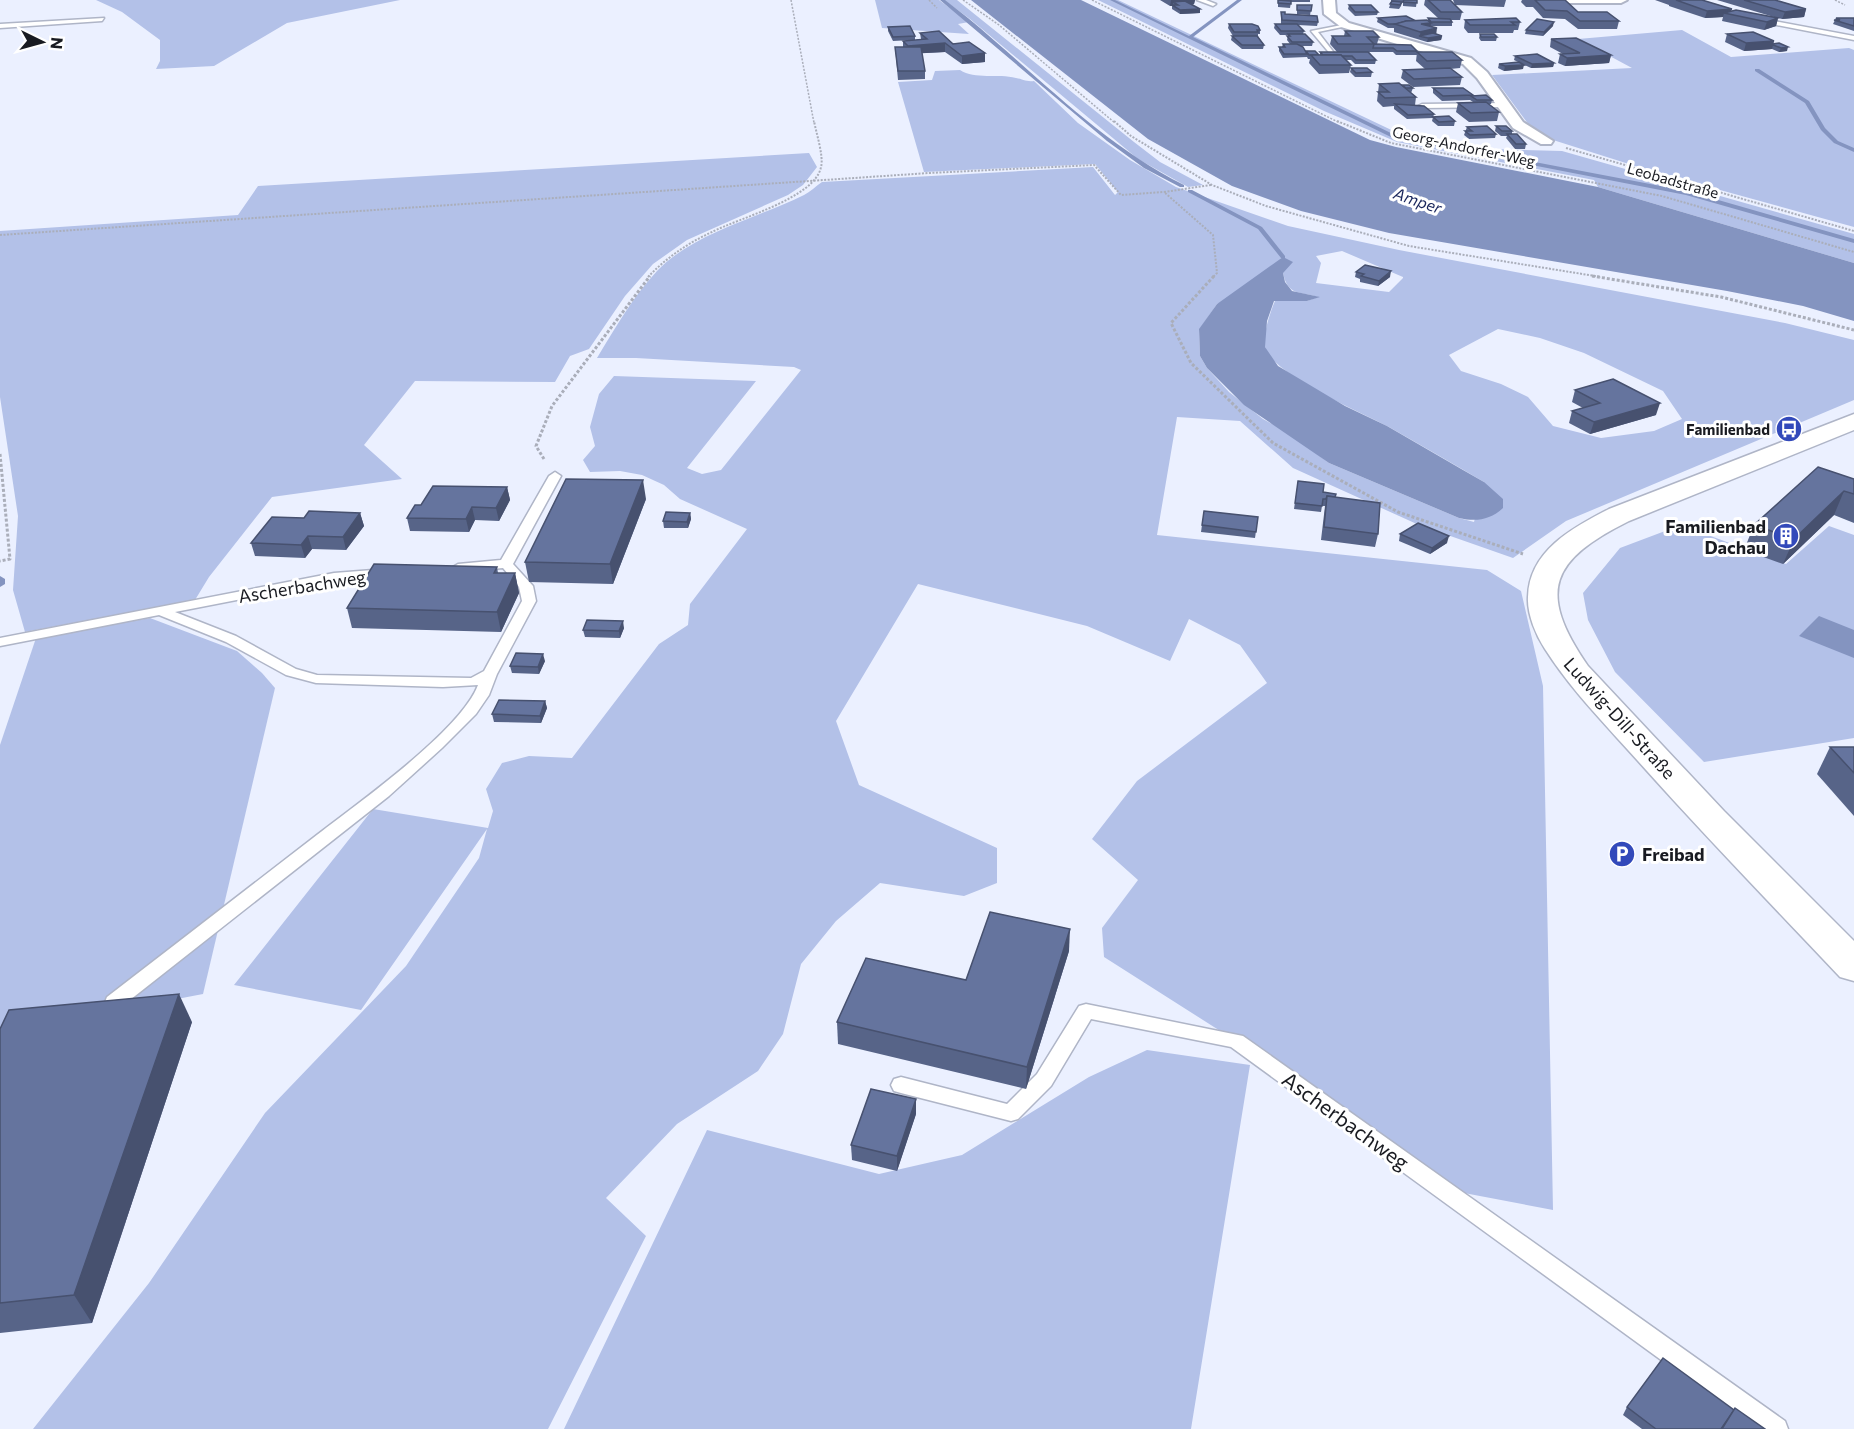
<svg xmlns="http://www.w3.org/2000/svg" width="1854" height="1429" font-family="Commissioner,sans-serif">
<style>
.green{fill:#b3c1e8;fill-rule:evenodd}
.water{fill:#8494c0}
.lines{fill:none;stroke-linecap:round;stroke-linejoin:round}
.stream{fill:#8494c0;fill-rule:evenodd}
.lane-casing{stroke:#afb5c7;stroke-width:3}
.street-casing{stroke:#afb5c7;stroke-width:4}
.secondary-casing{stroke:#afb5c7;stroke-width:3}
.path-far2{stroke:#aaaeba;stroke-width:1.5;stroke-dasharray:2 1.5;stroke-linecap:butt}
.path-far1{stroke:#aaaeba;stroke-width:2;stroke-dasharray:2 1.5;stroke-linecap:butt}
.path{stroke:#aaaeba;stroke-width:3;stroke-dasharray:3 2;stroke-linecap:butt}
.lane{fill:#fff;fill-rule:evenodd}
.street{fill:#fff;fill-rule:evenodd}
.secondary{fill:#fff;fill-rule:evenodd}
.wall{fill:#576488}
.shaded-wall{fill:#47516f}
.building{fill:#65749e;stroke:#47516f;stroke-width:1.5}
.labels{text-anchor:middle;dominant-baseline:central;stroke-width:6;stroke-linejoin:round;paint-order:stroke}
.far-street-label{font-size:15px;fill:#191b21;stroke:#fff}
.far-poi-label{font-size:15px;font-weight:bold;fill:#191b21;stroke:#fff;text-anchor:end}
.far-water-label{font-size:16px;font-style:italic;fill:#18255b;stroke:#fff}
.poi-label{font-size:18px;font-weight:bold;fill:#191b21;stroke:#fff;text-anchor:end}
.street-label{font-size:18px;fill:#191b21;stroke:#fff}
.near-street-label{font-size:21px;fill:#191b21;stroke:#fff}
</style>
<rect width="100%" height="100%" fill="#ebf0ff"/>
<!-- green -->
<g class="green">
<path d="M 96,0 L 400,0 L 287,23 L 214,66 L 156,69 L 160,61 L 160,40 L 122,12 Z"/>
<path d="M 875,0 L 939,0 L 969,22 L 958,24 L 969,34 L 882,28 Z"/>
<path d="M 944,0 L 957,0 L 1134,142 L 1160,162 L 1203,185 L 1188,187 L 1138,159 L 970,19 Z"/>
<path d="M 1098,0 L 1118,0 L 1404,136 L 1458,148 L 1562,151 L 1854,234 L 1854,263 L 1598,187 L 1594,180 L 1397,142 L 1324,111 Z"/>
<path d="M 1682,30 L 1731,57 L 1849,48 L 1854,50 L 1854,227 L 1651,171 L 1553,140 L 1529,125 L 1492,75 L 1632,68 L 1578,39 Z"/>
<path d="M 960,70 C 975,80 998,73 1016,78 C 1023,79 1026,82 1034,81 L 1078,123 L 1130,160 L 1176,187 L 1288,226 L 1399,250 L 1785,323 L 1854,340 L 1854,400 L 1566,521 L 1513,558 L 1419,525 L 1293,468 L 1240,421 L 1177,417 L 1157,535 L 1487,570 L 1521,591 L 1543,686 L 1553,1210 L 1443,1189 L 1236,1041 L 1104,957 L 1102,928 L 1138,880 L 1092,839 L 1137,781 L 1267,683 L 1240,645 L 1189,619 L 1170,661 L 1087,626 L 918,584 L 836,721 L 859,785 L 997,848 L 997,883 L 964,896 L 880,883 L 836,921 L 801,964 L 783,1034 L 758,1071 L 677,1124 L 606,1198 L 646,1236 L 548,1429 L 33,1429 L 149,1283 L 265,1113 L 406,966 L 479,858 L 487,829 L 361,1010 L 234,985 L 373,809 L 488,828 L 493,811 L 486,789 L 502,763 L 529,756 L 572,758 L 659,644 L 688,625 L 690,604 L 747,529 L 680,499 L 664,485 L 642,475 L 620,471 L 590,472 L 583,460 L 595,446 L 590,427 L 599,394 L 614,376 L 756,381 L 687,468 L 702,474 L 721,470 L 801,370 L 794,367 L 636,358 L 597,358 C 615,328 633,297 657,271 C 693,233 758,218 804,195 C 810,192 816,186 822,182 L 1093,167 L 1115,195 L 1118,192 L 1095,164 L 924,172 L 898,82 L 932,80 L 935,71 ZM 1342,251 L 1403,277 L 1403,278 L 1389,292 L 1316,283 L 1321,263 L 1316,256 ZM 1283,273 C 1288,296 1299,291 1318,297 L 1307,301 L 1275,301 C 1270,313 1261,338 1266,350 C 1279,377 1360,412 1389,427 C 1421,445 1453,464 1484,482 L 1474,522 L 1459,518 L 1329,463 L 1287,432 L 1263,419 L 1229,392 L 1207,368 L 1200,356 L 1199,330 L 1217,304 ZM 1498,329 L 1540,338 L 1584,353 L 1663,391 L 1682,419 L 1654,431 L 1601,438 L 1553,426 L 1528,397 L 1501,384 L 1461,371 L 1449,355 Z"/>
<path d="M 809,153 L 817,167 L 803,185 L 788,195 L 687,240 L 653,264 L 625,296 L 589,349 L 570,356 L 555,382 L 415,381 L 364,445 L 402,479 L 272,497 L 209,577 L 195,600 L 25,632 L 13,590 L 18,516 L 0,397 L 0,231 L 238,215 L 258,186 Z"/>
<path d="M 1681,525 L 1786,564 L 1829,526 L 1854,535 L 1854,738 L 1704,762 L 1615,672 L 1588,620 L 1583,593 L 1620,548 Z"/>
<path d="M 150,618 L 237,651 L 262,673 L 275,688 L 203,994 L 0,1033 L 0,745 L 36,638 Z"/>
<path d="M 1147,1050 L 1250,1065 L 1191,1429 L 564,1429 L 707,1130 L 879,1174 L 962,1155 L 1089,1077 Z"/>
</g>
<!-- water -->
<g class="water">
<path d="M 971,0 L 1081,0 L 1370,140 L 1396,147 L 1598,187 L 1854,263 L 1854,321 L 1803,306 L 1727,291 L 1389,233 L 1301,211 L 1232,186 L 1148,139 Z"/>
<path d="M 1283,257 L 1293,262 L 1283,273 L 1285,282 L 1292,291 L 1320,297 L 1307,301 L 1274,301 L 1267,321 L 1265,347 L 1278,366 L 1345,406 L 1387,426 L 1463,470 L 1484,482 L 1503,499 L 1503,508 C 1490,520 1476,522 1459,518 L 1329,463 L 1244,405 L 1207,368 L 1200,356 L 1199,329 L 1217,304 Z"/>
<path d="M 1819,616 L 1854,630 L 1854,658 L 1799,636 Z"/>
</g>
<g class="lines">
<!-- stream -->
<g class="stream">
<path d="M 940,0 L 945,0 L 968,18 C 1038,76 1102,144 1184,185 L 1184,187 L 1180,187 L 1144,168 L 1107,141 Z"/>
<path d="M 1110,0 L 1115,0 L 1189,36 L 1237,0 L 1242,0 L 1193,37 L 1397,136 L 1687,191 L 1854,239 L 1854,243 L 1686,195 L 1393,138 Z"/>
<path d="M 1755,69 L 1759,69 L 1809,101 L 1825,128 L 1838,141 L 1854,148 L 1854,152 L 1834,143 L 1821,130 L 1805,103 L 1755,71 Z"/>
<path d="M 1188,190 L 1192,190 L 1262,227 L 1285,256 L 1285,258 L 1281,258 L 1258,229 L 1188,192 Z"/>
<path d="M 0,576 L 5,579 L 5,584 L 0,587 Z"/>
</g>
<defs>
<g id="lane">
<path d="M 1197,0 L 1206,0 L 1216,4 L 1213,6 Z"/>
<path d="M 104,18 L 102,21 L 0,28 L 0,24 Z"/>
<path d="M 1758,18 L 1854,36 L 1854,40 L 1756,21 Z"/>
<path d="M 1347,24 L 1347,26 L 1318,32 L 1335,54 L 1332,56 L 1311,31 Z"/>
<path d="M 1504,103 L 1507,107 L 1422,108 L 1418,106 L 1422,104 Z"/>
<path d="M 555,472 L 561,476 L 513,564 L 533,586 L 536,601 L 497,674 L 489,695 L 476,714 L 442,748 L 389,796 L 121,1007 L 114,1009 L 107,1007 L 105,1002 L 107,997 C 176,944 244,891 313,838 C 354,806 461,731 478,685 L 443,687 L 316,683 L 286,675 L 226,642 L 159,615 L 0,646 L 0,638 L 334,573 L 386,569 L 393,573 L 391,576 L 334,581 L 175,612 L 236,636 L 296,669 L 317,675 L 471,678 L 484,671 L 522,601 L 519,587 L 503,568 L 458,572 L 451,568 L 458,564 L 501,560 L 549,476 Z"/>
<path d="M 1086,1004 L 1243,1036 L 1785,1421 L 1788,1429 L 1756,1429 L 1231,1047 L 1091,1019 L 1051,1086 L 1018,1119 L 1011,1121 L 901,1093 L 894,1091 L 891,1085 L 894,1079 L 901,1077 L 1007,1104 L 1037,1074 L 1079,1006 Z"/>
</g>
<g id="street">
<path d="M 1323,0 L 1335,0 L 1336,13 L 1349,23 L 1471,58 L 1487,72 L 1523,122 L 1553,141 L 1551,144 L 1541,144 L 1513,128 L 1477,78 L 1463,64 L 1341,27 L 1324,14 Z"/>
<path d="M 1554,0 L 1627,0 L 1621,3 L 1560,3 Z"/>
</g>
<path id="secondary" d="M 1854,414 L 1854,430 L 1629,521 C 1551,560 1536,591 1588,666 L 1724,811 L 1854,941 L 1854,981 L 1840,977 C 1772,905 1703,834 1638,761 C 1605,724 1571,690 1545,649 C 1536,635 1527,614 1528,597 C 1529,551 1572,528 1609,509 Z"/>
</defs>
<!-- lane casing -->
<use href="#lane" class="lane-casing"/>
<!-- street casing -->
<use href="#street" class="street-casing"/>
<!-- secondary casing -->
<use href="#secondary" class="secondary-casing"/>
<!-- path-far2 -->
<g class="path-far2">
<path d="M 791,0 L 814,123"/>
<path d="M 929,0 L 937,8"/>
<path d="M 963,0 L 999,25 L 1115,123"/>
<path d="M 1092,0 L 1340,123"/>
<path d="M 1835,0 L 1845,5"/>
</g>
<!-- path-far1 -->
<g class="path-far1">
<path d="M 1114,121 L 1131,136 L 1212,185 L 1266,206 L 1409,246 L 1601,277"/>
<path d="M 1337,121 L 1391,143 L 1662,196 L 1854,252"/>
<path d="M 1566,148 L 1854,231"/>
<path d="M 1211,185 L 1164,192 L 1213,235 L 1217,273 L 1213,277"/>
<path d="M 0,235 L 929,173 L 1094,165 L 1121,195 L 1164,192"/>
<path d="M 648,277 C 666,258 688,243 712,232 C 739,218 815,198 821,167 C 824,157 816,132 814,121"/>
</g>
<!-- path -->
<g class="path">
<path d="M 1214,276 L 1171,323 L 1191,363 L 1273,443 L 1398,512 L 1523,554"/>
<path d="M 1592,276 L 1721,297 L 1854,330"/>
<path d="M 0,454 L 10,559 L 0,561"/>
<path d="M 544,459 L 536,446 L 552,406 L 650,276"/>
</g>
<!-- lane -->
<use href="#lane" class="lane"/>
<!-- street -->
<use href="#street" class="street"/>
<!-- secondary -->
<use href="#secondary" class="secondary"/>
</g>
<!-- wall -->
<g class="wall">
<path d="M 1160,0 L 1195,0 L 1194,4 L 1192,5 L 1200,13 L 1180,14 L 1172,9 L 1172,6 L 1170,6 Z"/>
<path d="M 1278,0 L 1310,0 L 1310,2 L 1291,2 L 1290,8 L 1278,7 Z"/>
<path d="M 1391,0 L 1417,0 L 1416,7 L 1403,6 L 1403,2 L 1402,2 L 1401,6 L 1399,9 L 1389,8 L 1391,2 Z"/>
<path d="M 1425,0 L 1450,0 L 1462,12 L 1460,20 L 1451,20 L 1452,22 L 1452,26 L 1430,26 L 1436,34 L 1442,36 L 1441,40 L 1427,42 L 1394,32 L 1394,28 L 1388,28 L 1377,22 L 1378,18 L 1414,20 L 1428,20 L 1428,18 L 1438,18 L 1424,5 Z"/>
<path d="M 1453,0 L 1506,0 L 1504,7 L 1455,5 Z"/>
<path d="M 1522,0 L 1553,0 L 1578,12 L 1619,21 L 1617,29 L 1578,29 L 1565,19 L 1543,18 L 1533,7 L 1526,7 L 1521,2 Z"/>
<path d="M 1655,0 L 1702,0 L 1732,9 L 1731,11 L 1774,17 L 1717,0 L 1775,0 L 1806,9 L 1804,17 L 1782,19 L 1778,18 L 1776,26 L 1764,30 L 1722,21 L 1723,17 L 1705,18 L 1669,6 L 1669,5 Z"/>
<path d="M 1297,5 L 1312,5 L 1310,15 L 1297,14 Z"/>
<path d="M 1349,5 L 1378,12 L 1377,15 L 1355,16 L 1348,9 Z"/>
<path d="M 1281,12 L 1285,14 L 1318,22 L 1317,26 L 1298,25 L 1304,31 L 1303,34 L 1313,42 L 1312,46 L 1301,46 L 1306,52 L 1319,55 L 1320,55 L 1320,52 L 1337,52 L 1330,44 L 1332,36 L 1344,36 L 1345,31 L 1379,37 L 1377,44 L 1417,51 L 1417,55 L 1396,55 L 1393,52 L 1369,52 L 1376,60 L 1375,64 L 1355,64 L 1351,60 L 1346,60 L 1351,65 L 1349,73 L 1319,74 L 1309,63 L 1310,59 L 1308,59 L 1307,57 L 1283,58 L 1279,51 L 1279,47 L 1282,47 L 1283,44 L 1290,44 L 1287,40 L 1288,35 L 1280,35 L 1274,28 L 1275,24 L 1281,24 Z"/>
<path d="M 1836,18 L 1854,18 L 1854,31 L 1833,24 Z"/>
<path d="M 1465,20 L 1520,22 L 1518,30 L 1514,30 L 1513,33 L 1468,33 L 1464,28 Z"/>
<path d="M 1229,24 L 1260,30 L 1260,34 L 1258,34 L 1258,36 L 1264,45 L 1263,49 L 1242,49 L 1231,40 L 1232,36 L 1233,36 L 1228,28 Z"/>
<path d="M 1553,26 L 1543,36 L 1525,34 L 1526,30 Z"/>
<path d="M 888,27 L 915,36 L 915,40 L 921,39 L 920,33 L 985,53 L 985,62 L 962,64 L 945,52 L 922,53 L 925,71 L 925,79 L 898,80 L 895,47 L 903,47 L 903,41 L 912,40 L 893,41 L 888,31 Z"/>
<path d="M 1480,34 L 1497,37 L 1496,41 L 1481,41 L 1479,38 Z"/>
<path d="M 1727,34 L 1774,41 L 1773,44 L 1787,51 L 1779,52 L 1772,49 L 1744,51 L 1725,42 Z"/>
<path d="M 1551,39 L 1611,55 L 1609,63 L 1565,66 L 1558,63 L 1560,54 L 1563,54 L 1550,47 Z"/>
<path d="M 1417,52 L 1462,60 L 1460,68 L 1450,69 L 1462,77 L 1460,85 L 1413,87 L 1401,78 L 1403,70 L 1425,69 L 1416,61 Z"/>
<path d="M 1515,56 L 1554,63 L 1553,67 L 1531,68 L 1514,60 Z"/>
<path d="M 1499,64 L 1523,69 L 1504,71 L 1498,68 Z"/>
<path d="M 1351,68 L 1372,72 L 1371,77 L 1355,77 L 1350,72 Z"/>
<path d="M 1379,84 L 1402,85 L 1413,88 L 1411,93 L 1416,97 L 1415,105 L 1434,114 L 1433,118 L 1407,119 L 1394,109 L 1394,106 L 1383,107 L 1377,101 Z"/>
<path d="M 1433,88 L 1473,95 L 1492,100 L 1491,104 L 1489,104 L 1499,112 L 1497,121 L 1469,122 L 1456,112 L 1458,103 L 1473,102 L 1470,100 L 1442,101 L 1433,93 Z"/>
<path d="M 1433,117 L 1455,121 L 1454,126 L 1438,126 L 1432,121 Z"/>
<path d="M 1496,126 L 1512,131 L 1512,134 L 1526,144 L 1525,149 L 1515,149 L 1506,138 L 1507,136 L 1501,136 L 1495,131 Z"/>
<path d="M 1467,127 L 1496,134 L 1495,138 L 1469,139 L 1464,135 Z"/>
<path d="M 1356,272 L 1390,277 L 1378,286 L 1360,282 L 1360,279 L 1355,277 Z"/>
<path d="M 1575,390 L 1656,415 L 1590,434 L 1569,423 L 1572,411 L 1583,408 L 1572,402 Z"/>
<path d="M 1854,479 L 1854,523 L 1834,515 L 1783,564 L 1744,550 L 1754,525 Z"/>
<path d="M 1298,481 L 1335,497 L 1378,534 L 1375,547 L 1321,540 L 1325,506 L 1322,506 L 1321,512 L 1294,509 Z"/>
<path d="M 507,487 L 510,500 L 499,521 L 475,520 L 469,532 L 410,531 L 407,518 L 421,505 Z"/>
<path d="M 646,499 L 613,584 L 529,582 L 525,562 Z"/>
<path d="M 1204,511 L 1258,517 L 1255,538 L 1201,532 Z"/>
<path d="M 360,513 L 364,526 L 346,550 L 312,549 L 305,558 L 255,556 L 251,543 L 304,518 Z"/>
<path d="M 690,513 L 691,519 L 688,528 L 664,528 L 663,521 Z"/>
<path d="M 1400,534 L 1447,543 L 1430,554 L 1399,541 Z"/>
<path d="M 497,567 L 498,573 L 515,573 L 519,593 L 501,632 L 352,628 L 347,608 Z"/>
<path d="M 624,628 L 620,638 L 585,637 L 583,630 Z"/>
<path d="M 545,661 L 539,674 L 512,673 L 510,666 Z"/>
<path d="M 545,701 L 547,708 L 541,723 L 494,722 L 492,714 Z"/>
<path d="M 1830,747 L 1854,747 L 1854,816 L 1817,774 Z"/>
<path d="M 1069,951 L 1026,1089 L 838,1044 L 837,1022 L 966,980 Z"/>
<path d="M 192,1022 L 92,1323 L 0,1333 L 0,1029 Z"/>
<path d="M 916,1114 L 897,1171 L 852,1160 L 851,1145 Z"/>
<path d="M 1627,1407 L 1721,1429 L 1642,1429 L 1623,1415 Z"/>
</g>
<!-- shaded-wall -->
<g class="shaded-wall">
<path d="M 1171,0 L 1195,0 L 1194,4 L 1178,6 L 1173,2 L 1173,6 L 1170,6 Z"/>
<path d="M 1200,9 L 1200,13 L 1180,14 L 1180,10 Z"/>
<path d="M 1732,9 L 1730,14 L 1724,13 L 1723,17 L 1705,18 L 1707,11 Z"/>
<path d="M 1806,9 L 1804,17 L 1782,19 L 1785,12 Z"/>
<path d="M 1778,18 L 1776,26 L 1764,30 L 1767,22 Z"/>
<path d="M 1554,22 L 1553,26 L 1543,36 L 1544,32 Z"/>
<path d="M 1431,23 L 1430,30 L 1437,28 L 1436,36 L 1420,36 L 1421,24 Z"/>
<path d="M 1442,36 L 1441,40 L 1427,42 L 1428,38 Z"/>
<path d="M 1774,41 L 1772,49 L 1744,51 L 1746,43 Z"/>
<path d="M 945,43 L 945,52 L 908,54 L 908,46 Z"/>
<path d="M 1788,47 L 1787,51 L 1779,52 L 1781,48 Z"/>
<path d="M 985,53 L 985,62 L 962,64 L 962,56 Z"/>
<path d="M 1611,55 L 1609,63 L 1565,66 L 1567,58 Z"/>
<path d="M 1554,63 L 1553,67 L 1531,68 L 1532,64 Z"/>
<path d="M 1524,65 L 1523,69 L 1504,71 L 1505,66 Z"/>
<path d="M 1391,271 L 1390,277 L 1378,286 L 1379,281 Z"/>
<path d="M 1660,403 L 1656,415 L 1590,434 L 1594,422 Z"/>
<path d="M 643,480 L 646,499 L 613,584 L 610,564 Z"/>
<path d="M 507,487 L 510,500 L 499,521 L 496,508 Z"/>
<path d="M 1844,491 L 1834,515 L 1783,564 L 1794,539 Z"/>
<path d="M 472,507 L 475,520 L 469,532 L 466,519 Z"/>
<path d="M 360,513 L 364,526 L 346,550 L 343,537 Z"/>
<path d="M 690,513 L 691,519 L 688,528 L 687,522 Z"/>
<path d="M 308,536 L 312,549 L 305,558 L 301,545 Z"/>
<path d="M 1449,536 L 1447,543 L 1430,554 L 1432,548 Z"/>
<path d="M 515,573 L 519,593 L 501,632 L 497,612 Z"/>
<path d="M 623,621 L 624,628 L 620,638 L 619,631 Z"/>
<path d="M 543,654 L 545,661 L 539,674 L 538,667 Z"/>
<path d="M 545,701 L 547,708 L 541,723 L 540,716 Z"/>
<path d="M 1070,929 L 1069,951 L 1026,1089 L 1027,1067 Z"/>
<path d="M 179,994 L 192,1022 L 92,1323 L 74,1295 Z"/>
<path d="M 916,1099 L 916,1114 L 897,1171 L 897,1156 Z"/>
</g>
<!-- building -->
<g class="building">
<path d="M 1278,0 L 1291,1 L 1291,4 L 1278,3 Z"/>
<path d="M 1404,0 L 1417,0 L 1417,3 L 1403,2 Z"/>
<path d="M 1428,0 L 1450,0 L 1462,12 L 1441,12 Z"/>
<path d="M 1535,0 L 1565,0 L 1578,12 L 1607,12 L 1619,21 L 1580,21 L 1567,11 L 1545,10 Z"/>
<path d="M 1676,0 L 1702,0 L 1732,9 L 1707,11 Z"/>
<path d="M 1744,0 L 1775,0 L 1806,9 L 1785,12 Z"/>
<path d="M 1185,1 L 1200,9 L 1180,10 L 1172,5 L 1178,5 L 1173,2 Z"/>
<path d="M 1392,1 L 1402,2 L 1400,5 L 1390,4 Z"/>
<path d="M 1297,5 L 1312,5 L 1311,11 L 1297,10 Z"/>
<path d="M 1349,5 L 1371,5 L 1378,12 L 1355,12 Z"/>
<path d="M 1736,10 L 1778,18 L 1767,22 L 1724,13 Z"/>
<path d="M 1281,12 L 1285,12 L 1285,14 L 1317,16 L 1318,22 L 1282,20 Z"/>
<path d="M 1406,16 L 1414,20 L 1406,21 L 1397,24 L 1388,24 L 1378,18 Z"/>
<path d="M 1428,18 L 1450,19 L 1452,22 L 1431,22 Z"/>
<path d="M 1516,18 L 1520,22 L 1511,22 L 1515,25 L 1470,25 L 1465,20 Z"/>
<path d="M 1836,18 L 1854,18 L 1854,26 L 1834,20 L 1840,20 Z"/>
<path d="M 1537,19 L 1554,22 L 1544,32 L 1526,30 Z"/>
<path d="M 1427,20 L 1431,23 L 1421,24 L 1437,28 L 1420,32 L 1395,24 L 1406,21 Z"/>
<path d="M 1229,24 L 1252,24 L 1258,26 L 1260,30 L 1257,30 L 1258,32 L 1234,32 Z"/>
<path d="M 1275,24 L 1297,24 L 1304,31 L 1281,31 Z"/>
<path d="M 910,26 L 915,36 L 893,37 L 888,27 Z"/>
<path d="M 939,31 L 953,44 L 969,42 L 985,53 L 962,56 L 945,43 L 908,46 L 903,41 L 927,39 L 920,33 Z"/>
<path d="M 1345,31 L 1373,31 L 1379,37 L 1367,37 L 1374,44 L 1338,44 L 1332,36 L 1350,36 Z"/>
<path d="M 1753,32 L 1774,41 L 1746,43 L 1727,34 Z"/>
<path d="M 1433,33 L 1442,36 L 1428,38 L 1419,36 Z"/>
<path d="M 1288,34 L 1305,34 L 1313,42 L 1292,42 L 1287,36 L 1290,36 Z"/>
<path d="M 1480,34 L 1494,34 L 1497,37 L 1481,37 Z"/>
<path d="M 1232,36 L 1257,36 L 1264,45 L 1242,45 Z"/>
<path d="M 1576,38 L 1611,55 L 1567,58 L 1560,54 L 1580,53 L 1551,39 Z"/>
<path d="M 1779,43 L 1788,47 L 1781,48 L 1773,45 L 1773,44 Z"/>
<path d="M 1283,44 L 1297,44 L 1303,47 L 1307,54 L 1284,54 L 1279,47 L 1285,47 Z"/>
<path d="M 1374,44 L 1411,45 L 1417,51 L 1397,51 L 1393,48 L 1373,48 Z"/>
<path d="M 895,47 L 921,47 L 925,71 L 898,71 Z"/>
<path d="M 1306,51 L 1315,51 L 1319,55 L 1309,55 Z"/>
<path d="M 1320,52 L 1368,52 L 1376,60 L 1356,60 L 1352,56 L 1342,56 L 1341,55 L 1323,55 Z"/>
<path d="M 1417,52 L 1452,52 L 1462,60 L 1427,61 Z"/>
<path d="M 1537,54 L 1554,63 L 1532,64 L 1515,56 Z"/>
<path d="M 1311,55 L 1341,55 L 1351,65 L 1320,65 Z"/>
<path d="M 1519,62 L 1524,65 L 1505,66 L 1499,64 Z"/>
<path d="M 1351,68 L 1367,68 L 1372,72 L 1356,73 Z"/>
<path d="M 1450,68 L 1462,77 L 1414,79 L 1403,70 Z"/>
<path d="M 1399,83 L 1416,97 L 1385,98 L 1378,92 L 1389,92 L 1379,84 Z"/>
<path d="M 1402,85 L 1409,85 L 1413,88 L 1406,88 Z"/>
<path d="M 1433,88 L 1463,88 L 1473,95 L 1443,96 Z"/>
<path d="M 1486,95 L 1492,100 L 1477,100 L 1471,96 Z"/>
<path d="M 1486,102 L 1499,112 L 1471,113 L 1458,103 Z"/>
<path d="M 1395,104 L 1424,106 L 1434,114 L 1408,115 Z"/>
<path d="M 1449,116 L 1455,121 L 1439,122 L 1433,117 Z"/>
<path d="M 1487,126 L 1496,134 L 1470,135 L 1465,131 L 1472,131 L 1467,127 Z"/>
<path d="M 1496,126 L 1506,126 L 1512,131 L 1502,131 Z"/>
<path d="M 1507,134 L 1517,134 L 1526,144 L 1516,144 Z"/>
<path d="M 1365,265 L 1391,271 L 1379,281 L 1361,276 L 1364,274 L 1356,272 Z"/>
<path d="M 1613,379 L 1660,403 L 1594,422 L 1572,411 L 1600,403 L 1575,390 Z"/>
<path d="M 1818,467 L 1854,479 L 1854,494 L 1844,491 L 1794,539 L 1754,525 Z"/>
<path d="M 566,479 L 643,480 L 610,564 L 525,562 Z"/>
<path d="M 1298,481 L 1324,484 L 1323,492 L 1336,494 L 1335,497 L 1327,496 L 1326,499 L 1323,499 L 1322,506 L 1295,503 Z"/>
<path d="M 433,486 L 507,487 L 496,508 L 472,507 L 466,519 L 407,518 L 415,505 L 421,505 Z"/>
<path d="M 1327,496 L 1380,503 L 1378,534 L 1324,527 Z"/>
<path d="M 309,511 L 360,513 L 343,537 L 308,536 L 301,545 L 251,543 L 272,517 L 304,518 Z"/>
<path d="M 1204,511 L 1258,517 L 1256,532 L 1202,525 Z"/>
<path d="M 666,512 L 690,513 L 687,522 L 663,521 Z"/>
<path d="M 1418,523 L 1449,536 L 1432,548 L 1400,534 Z"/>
<path d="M 374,564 L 497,567 L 494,573 L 515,573 L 497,612 L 347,608 Z"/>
<path d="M 587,620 L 623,621 L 619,631 L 583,630 Z"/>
<path d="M 516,653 L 543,654 L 538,667 L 510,666 Z"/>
<path d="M 499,700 L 545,701 L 540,716 L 492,714 Z"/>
<path d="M 1830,747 L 1854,747 L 1854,773 Z"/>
<path d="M 990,912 L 1070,929 L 1027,1067 L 837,1022 L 866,958 L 966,980 Z"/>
<path d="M 179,994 L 74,1295 L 0,1303 L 0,1029 L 9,1010 Z"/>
<path d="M 871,1089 L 916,1099 L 897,1156 L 851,1145 Z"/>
<path d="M 1663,1358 L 1734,1410 L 1721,1429 L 1656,1429 L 1627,1407 Z"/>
<path d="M 1735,1408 L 1765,1429 L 1722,1429 Z"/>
</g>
<!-- icons -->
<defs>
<symbol id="bus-disc" viewBox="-11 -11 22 22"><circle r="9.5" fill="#3249ba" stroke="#fff"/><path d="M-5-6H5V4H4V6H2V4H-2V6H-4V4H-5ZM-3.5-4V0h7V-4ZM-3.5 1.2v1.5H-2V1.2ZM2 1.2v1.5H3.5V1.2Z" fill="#fff"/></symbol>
<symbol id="building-disc" viewBox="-11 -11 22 22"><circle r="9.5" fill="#3249ba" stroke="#fff"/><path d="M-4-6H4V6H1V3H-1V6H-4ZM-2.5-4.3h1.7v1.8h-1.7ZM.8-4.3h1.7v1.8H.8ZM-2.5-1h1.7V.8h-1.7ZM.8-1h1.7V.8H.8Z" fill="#fff"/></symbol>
<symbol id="parking-disc" viewBox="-11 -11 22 22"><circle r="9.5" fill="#3249ba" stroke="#fff"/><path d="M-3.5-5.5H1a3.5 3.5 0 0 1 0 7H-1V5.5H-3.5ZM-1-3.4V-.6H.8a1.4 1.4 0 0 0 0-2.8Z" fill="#fff"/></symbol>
</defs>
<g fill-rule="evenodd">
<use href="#bus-disc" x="1774" y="414" width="30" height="30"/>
<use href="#building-disc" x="1771" y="521" width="30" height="30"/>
<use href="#parking-disc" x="1607" y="839" width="30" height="30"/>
</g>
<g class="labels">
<!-- far-street labels -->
<g class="far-street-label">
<text transform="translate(1464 146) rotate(12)">Georg-Andorfer-Weg</text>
<text transform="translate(1673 180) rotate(16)">Leobadstraße</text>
</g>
<!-- far-poi labels -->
<g class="far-poi-label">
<text x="1770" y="429">Familienbad</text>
</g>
<!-- far-water labels -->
<g class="far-water-label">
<text transform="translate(1418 200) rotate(19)">Amper</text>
</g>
<!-- poi labels -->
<g class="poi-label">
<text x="1766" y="526">Familienbad<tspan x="1766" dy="21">Dachau</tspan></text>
<text x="1642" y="854" text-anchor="start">Freibad</text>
</g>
<!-- street labels -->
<g class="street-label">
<text transform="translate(302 586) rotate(-9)">Ascherbachweg</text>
<text transform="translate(1620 718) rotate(48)">Ludwig-Dill-Straße</text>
</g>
<!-- near-street labels -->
<g class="near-street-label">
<text transform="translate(1346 1120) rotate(36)">Ascherbachweg</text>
</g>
</g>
<!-- north arrow -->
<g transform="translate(42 42) rotate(95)" stroke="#ffffff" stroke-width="4.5" paint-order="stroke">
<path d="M0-4.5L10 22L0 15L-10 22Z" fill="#191b21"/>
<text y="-9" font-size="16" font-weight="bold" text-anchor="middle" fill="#191b21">N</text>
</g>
</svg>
